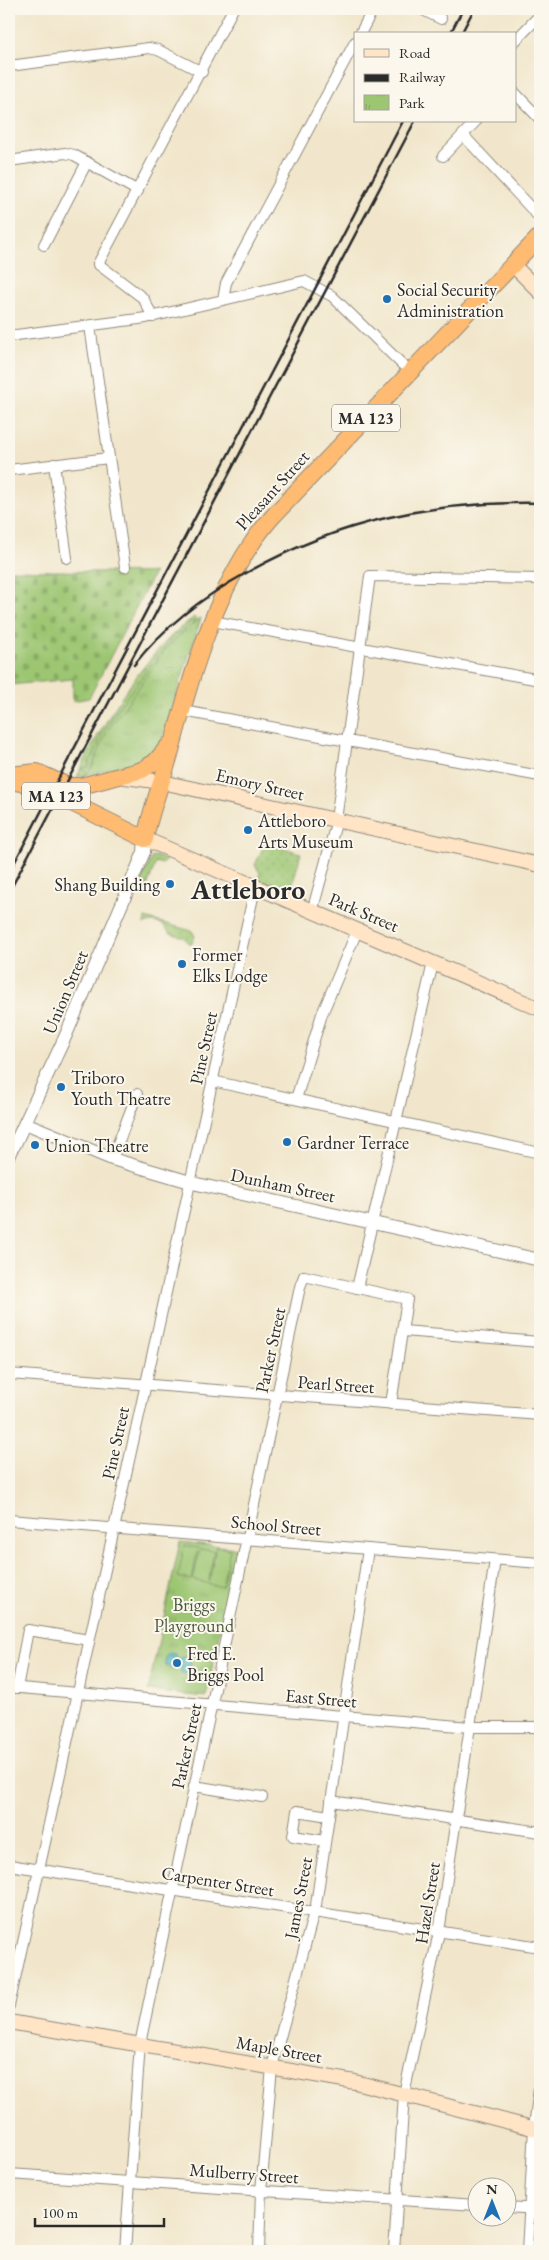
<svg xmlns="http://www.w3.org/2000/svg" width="549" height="2260" font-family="'EB Garamond',serif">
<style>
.grass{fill:url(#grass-dots);stroke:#64784e}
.cemetery{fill:url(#cemetery-stones);stroke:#64784e}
.park{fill:url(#park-tufts);stroke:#64784e}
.garden{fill:#9dc672;stroke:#64784e}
.water{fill:url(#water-waves);stroke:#386f74}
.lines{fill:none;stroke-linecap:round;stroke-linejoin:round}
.minor-casing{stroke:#8e887b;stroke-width:12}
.tertiary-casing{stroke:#8e887b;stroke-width:14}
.secondary-casing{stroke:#8e887b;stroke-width:16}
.trunk-casing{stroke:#8e887b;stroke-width:18}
.minor{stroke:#fff;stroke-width:10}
.tertiary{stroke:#fff;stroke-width:12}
.secondary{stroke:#ffe4c6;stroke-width:14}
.trunk{stroke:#febb71;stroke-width:16}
.rail{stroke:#2b2b2b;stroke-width:2.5}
.poi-dot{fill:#1f6fb2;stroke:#fbf7ec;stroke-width:2}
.labels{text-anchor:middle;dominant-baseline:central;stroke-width:4;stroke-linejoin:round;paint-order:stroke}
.shield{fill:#fbf7ec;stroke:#696865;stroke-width:1}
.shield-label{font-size:16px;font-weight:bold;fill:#2b2b2b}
.poi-label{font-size:18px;fill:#2b2b2b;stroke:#fbf7ec;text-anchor:start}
.street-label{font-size:18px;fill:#2b2b2b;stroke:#fbf7ec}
.park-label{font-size:18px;fill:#4d5a40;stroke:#fbf7ec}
.town-label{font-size:28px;font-weight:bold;fill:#2b2b2b;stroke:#fbf7ec}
</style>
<defs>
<pattern id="grass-dots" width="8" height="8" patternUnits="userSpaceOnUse" patternTransform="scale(1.25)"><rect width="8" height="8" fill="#9dc672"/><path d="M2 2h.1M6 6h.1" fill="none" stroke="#87aa63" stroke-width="1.8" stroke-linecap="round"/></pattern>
<pattern id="cemetery-stones" width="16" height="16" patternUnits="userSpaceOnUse" patternTransform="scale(1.25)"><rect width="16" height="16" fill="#9dc672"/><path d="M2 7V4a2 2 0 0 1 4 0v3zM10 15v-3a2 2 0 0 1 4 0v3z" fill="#87aa63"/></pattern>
<pattern id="park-tufts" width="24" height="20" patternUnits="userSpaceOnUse" patternTransform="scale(1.25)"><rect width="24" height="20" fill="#9dc672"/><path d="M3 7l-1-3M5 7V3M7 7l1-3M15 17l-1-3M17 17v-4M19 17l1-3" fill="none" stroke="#87aa63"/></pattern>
<pattern id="water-waves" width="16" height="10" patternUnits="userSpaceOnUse" patternTransform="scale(1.25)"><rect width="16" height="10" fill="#44b3be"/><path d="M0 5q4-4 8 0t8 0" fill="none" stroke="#39929b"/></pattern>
</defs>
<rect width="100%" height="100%" fill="#fbf7ec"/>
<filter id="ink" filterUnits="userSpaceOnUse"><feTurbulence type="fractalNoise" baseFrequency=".02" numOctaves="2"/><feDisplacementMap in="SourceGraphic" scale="10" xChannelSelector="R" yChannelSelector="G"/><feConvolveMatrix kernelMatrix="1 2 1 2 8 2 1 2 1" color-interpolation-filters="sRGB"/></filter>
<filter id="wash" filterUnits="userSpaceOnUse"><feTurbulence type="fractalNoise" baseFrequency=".0096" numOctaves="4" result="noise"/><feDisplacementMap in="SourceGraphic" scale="20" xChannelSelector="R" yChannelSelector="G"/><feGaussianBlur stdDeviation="1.12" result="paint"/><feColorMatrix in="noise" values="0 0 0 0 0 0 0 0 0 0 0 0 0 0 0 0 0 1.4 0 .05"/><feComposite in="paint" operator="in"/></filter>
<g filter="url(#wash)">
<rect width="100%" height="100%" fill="#f1e6cb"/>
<!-- grass -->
<g class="grass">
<path d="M 265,843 L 301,853 L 292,886 L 297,889 L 294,896 L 258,880 L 260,873 L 255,865 Z"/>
<path d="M 145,918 L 192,931 L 195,936 L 191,945 L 183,937 L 170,933 L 162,924 L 152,922 L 144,924 Z"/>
</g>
<!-- cemetery -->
<path class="cemetery" d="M 9,570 L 154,573 L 89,698 L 73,701 L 73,679 L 9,685 Z"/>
<!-- park -->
<g class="park">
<path d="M 194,617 L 197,620 L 201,618 L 162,739 L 155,754 L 146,761 L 77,777 C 99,727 149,648 194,617 Z"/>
<path d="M 180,1542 L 237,1548 L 206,1697 L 148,1691 Z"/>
</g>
<!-- garden -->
<g class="garden">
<path d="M 196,621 L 169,645 L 123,709 L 107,731 L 92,768 L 85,776 L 87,773 L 82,768 L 89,767 L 89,761 L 93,757 L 103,732 L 122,703 L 174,635 L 182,631 L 189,622 Z"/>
<path d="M 156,856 L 166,860 L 162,864 L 156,862 L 146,889 L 149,891 L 148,894 L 137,890 L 152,857 Z"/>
<path d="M 184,1546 L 198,1548 L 192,1580 L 178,1577 Z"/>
<path d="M 216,1546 L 230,1549 L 222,1587 L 193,1580 L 200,1549 L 214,1551 L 209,1581 Z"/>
</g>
<!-- water -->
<path class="water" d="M 170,1653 L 175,1654 L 179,1659 L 182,1657 L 191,1657 L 190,1674 L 181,1674 L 181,1664 L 173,1669 L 165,1665 L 165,1657 Z"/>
</g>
<g filter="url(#ink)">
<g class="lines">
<defs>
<g id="minor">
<path d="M 421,9 L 441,19"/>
<path d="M 360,34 L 373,9"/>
<path d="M 515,41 L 540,15"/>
<path d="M 9,66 L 149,48 L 158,50 L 202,72"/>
<path d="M 515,93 L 540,119"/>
<path d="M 463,135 L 540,218"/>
<path d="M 443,156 L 476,121"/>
<path d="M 9,161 L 65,153 L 74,155 L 138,191"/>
<path d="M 44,245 L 87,162"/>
<path d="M 223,300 L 226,283 L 355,42"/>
<path d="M 153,317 L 143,298 L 98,264 L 233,9"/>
<path d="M 90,326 L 125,567"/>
<path d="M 9,336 L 146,318 L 304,281 L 332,296 L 410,372"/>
<path d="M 54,464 L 67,558"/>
<path d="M 9,470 L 109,458"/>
<path d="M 212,621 L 540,680"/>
<path d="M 183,711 L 540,776"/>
<path d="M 312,912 L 335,827 L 370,576 L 540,579"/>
<path d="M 212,1081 L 540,1153"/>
<path d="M 296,1099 L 322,1014 L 357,931"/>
<path d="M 9,1157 L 14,1146"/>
<path d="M 112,1159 L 137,1094"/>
<path d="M 357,1288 L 433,963"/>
<path d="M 403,1331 L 540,1342"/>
<path d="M 9,1374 L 540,1415"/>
<path d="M 9,1520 L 540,1563"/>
<path d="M 9,1687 L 470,1727 L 540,1727"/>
<path d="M 17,1688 L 28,1630 L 89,1640"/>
<path d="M 194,1786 L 262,1797"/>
<path d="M 331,1801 L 540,1832"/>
<path d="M 325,1841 L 293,1836 L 297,1811 L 329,1816"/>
<path d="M 9,1865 L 540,1947"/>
<path d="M 9,2006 L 255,888"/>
<path d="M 9,2174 L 476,2205"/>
<path d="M 506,2207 L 540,2209"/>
<path d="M 125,2251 L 140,2044 L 300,1287 L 304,1276 L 407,1299 L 391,1404"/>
<path d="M 259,2251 L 261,2191 L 272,2067 L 316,1905 L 368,1549"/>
<path d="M 394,2251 L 404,2094 L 439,1932 L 495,1560"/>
<path d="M 527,2251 L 534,2128 L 540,2080"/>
</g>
<g id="tertiary">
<path d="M 25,1123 L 112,1159 L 197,1184 L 540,1260"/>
<path d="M 9,1143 L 14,1146 L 66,1035 L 144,852 L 145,839"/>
</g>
<g id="secondary">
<path d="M 512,264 L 540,292"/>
<path d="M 125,777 L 162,782 L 540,865"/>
<path d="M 145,839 L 540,1009"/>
<path d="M 9,2022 L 355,2082 L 540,2130"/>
</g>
<g id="trunk">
<path d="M 9,775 L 37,772 L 68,786 L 81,786 L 142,770 L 155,762 L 170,744"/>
<path d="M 9,781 L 35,785 L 145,839 C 150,812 161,785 169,758 C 191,677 217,578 274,515 L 540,236"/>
</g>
</defs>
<!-- minor casing -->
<use href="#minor" class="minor-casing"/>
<!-- tertiary casing -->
<use href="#tertiary" class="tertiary-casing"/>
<!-- secondary casing -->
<use href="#secondary" class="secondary-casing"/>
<!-- trunk casing -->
<use href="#trunk" class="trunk-casing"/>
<!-- minor -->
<use href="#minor" class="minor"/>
<!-- tertiary -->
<use href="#tertiary" class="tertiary"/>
<!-- secondary -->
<use href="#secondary" class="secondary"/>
<!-- trunk -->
<use href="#trunk" class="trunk"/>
<!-- rail -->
<g class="rail">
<path d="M 450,34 L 463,9"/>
<path d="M 461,34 L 474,9"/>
<path d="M 134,665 C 165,625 204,596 248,572 C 341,520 433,501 540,503"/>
<path d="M 9,873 L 403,121"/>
<path d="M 9,892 L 415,121"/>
</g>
</g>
</g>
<!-- markers -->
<g class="poi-dot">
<circle cx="387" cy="299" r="5"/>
<circle cx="248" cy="830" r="5"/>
<circle cx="170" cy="884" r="5"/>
<circle cx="182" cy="964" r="5"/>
<circle cx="61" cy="1087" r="5"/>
<circle cx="287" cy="1142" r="5"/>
<circle cx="35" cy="1145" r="5"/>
<circle cx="177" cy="1663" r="5"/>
</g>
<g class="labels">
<!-- shield labels -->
<g class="shield">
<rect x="332" y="404.5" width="68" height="27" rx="4"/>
<rect x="22" y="782.5" width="68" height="27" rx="4"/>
</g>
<g class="shield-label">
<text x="366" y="418">MA 123</text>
<text x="56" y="796">MA 123</text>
</g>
<!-- poi labels -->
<g class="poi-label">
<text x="397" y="289">Social Security<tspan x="397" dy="21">Administration</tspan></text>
<text x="258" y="820">Attleboro<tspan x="258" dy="21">Arts Museum</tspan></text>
<text x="160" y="884" text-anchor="end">Shang Building</text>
<text x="192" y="954">Former<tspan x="192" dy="21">Elks Lodge</tspan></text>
<text x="71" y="1077">Triboro<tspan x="71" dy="21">Youth Theatre</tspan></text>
<text x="297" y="1142">Gardner Terrace</text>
<text x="45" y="1145">Union Theatre</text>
<text x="187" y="1653">Fred E.<tspan x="187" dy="21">Briggs Pool</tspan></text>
</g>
<!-- street labels -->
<g class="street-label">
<text transform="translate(272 490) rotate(-48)">Pleasant Street</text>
<text transform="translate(260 784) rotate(13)">Emory Street</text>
<text transform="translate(364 912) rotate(23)">Park Street</text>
<text transform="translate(65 992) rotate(-67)">Union Street</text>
<text transform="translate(203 1048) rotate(-78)">Pine Street</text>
<text transform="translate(283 1185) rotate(12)">Dunham Street</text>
<text transform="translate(270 1350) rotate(-78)">Parker Street</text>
<text transform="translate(336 1384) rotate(4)">Pearl Street</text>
<text transform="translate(115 1443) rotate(-78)">Pine Street</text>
<text transform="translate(276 1525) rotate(5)">School Street</text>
<text transform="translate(321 1698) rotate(5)">East Street</text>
<text transform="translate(186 1746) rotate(-78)">Parker Street</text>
<text transform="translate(218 1881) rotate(9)">Carpenter Street</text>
<text transform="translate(298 1898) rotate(-79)">James Street</text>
<text transform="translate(427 1903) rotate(-81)">Hazel Street</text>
<text transform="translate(279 2049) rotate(10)">Maple Street</text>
<text transform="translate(244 2173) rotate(4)">Mulberry Street</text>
</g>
<!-- park labels -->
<g class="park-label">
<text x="194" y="1604">Briggs<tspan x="194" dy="21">Playground</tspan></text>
</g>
<!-- town labels -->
<g class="town-label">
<text x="248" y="889">Attleboro</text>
</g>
</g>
<!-- margin -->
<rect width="549" height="2260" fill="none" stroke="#fbf7ec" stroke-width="30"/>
<!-- legend -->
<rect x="354" y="32" width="162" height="90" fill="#fbf7ec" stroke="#a8a59f"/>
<rect x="364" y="49" width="25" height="8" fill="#ffe4c6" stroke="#a8a59f"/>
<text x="399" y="58" font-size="15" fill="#2b2b2b">Road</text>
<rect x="364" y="74" width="25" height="8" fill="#2b2b2b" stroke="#a8a59f"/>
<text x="399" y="82" font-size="15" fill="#2b2b2b">Railway</text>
<rect x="364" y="95" width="25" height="15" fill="url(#park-tufts)" stroke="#a8a59f"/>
<text x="399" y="108" font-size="15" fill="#2b2b2b">Park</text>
<!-- north arrow -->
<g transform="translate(492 2202)"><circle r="24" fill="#fbf7ec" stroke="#a8a59f"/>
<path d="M0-4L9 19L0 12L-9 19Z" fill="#1f6fb2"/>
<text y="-8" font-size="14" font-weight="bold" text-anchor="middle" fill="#2b2b2b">N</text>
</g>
<!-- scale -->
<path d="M35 2218v8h129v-8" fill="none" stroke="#2b2b2b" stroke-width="2.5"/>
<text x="42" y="2218" font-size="15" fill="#2b2b2b" stroke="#fbf7ec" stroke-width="4" paint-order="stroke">100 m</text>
</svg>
